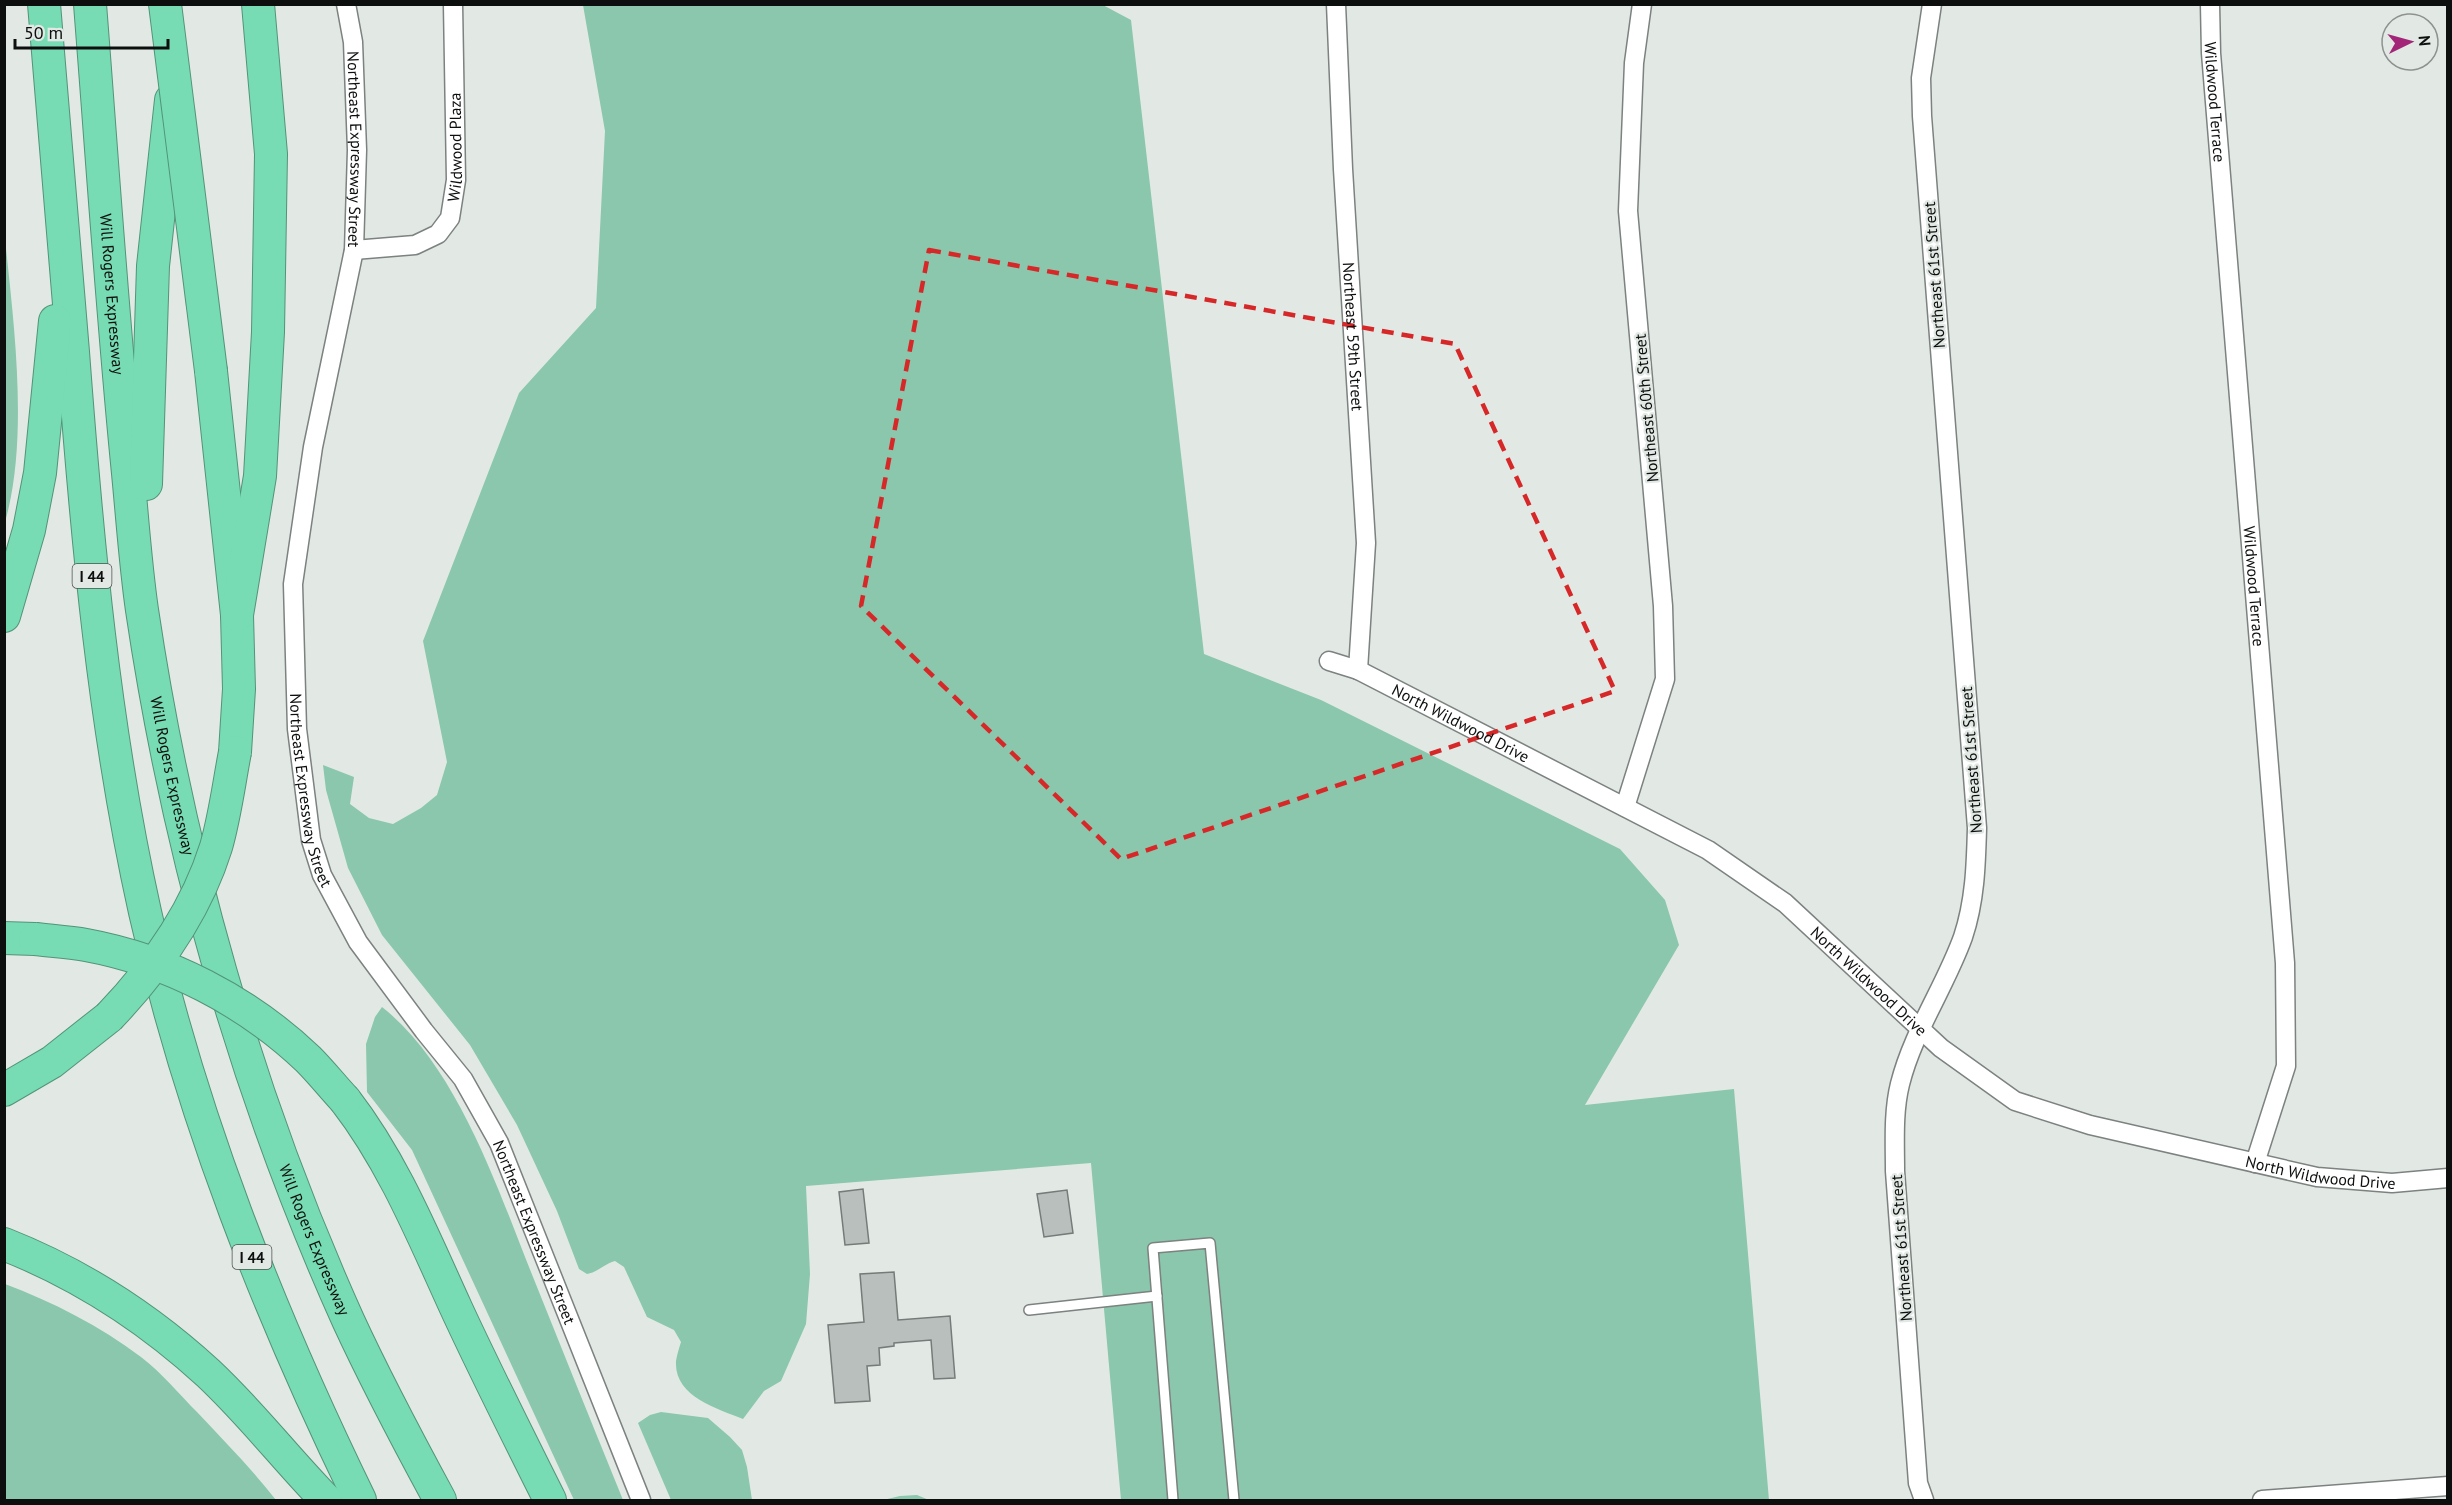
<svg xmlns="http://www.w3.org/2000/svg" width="2452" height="1505" font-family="'PT Sans',sans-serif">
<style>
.green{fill:#8ac7ac}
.building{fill:#b9bfbc;stroke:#747b78;stroke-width:1.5}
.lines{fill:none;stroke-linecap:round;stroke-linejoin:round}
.service-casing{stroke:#7c827f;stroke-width:12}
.minor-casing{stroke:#7c827f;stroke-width:21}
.motorway-casing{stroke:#529479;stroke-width:34}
.service{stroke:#fff;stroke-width:9}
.minor{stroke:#fff;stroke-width:18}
.motorway{stroke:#77dbb3;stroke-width:32}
.motorway-bridge-casing{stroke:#529479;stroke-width:34;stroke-linecap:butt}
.motorway-bridge{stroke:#77dbb3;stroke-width:32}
.marked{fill:none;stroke:#d62828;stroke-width:4.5;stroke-dasharray:12 8;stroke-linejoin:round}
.labels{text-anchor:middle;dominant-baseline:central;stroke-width:4.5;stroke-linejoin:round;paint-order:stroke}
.shield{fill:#e2e9e5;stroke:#4d504e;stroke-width:1.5}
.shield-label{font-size:15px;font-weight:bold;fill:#0d0f0e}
.street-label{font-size:16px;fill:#0d0f0e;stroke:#e2e9e5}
</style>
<rect width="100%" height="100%" fill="#e2e9e5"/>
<!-- green -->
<g class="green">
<path d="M 1101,4 L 1131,20 L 1204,654 L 1321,700 L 1620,849 L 1665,900 L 1679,945 L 1585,1105 L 1734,1089 L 1769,1500 L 1121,1500 L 1091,1163 L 806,1186 L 810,1274 L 806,1324 L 781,1381 L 764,1391 L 743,1419 C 717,1408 674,1397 676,1361 C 677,1355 679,1348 681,1342 L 674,1330 L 647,1317 L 624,1267 L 615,1261 C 604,1264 598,1272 587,1274 L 579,1269 L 557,1211 L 517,1125 L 470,1045 L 382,935 L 348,868 L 326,790 L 323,765 L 354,777 L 350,804 L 369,818 L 393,824 L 421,808 L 437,795 L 447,762 L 423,641 L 519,393 L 596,308 L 605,131 L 583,5 Z"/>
<path d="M 5,239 C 14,325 29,439 5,522 Z"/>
<path d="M 382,1007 C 458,1067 498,1190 533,1277 C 563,1352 593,1426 623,1500 L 574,1500 L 412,1150 L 367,1092 L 366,1044 L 375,1017 Z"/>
<path d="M 5,1284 C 53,1302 100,1326 141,1357 C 162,1373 179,1394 197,1412 C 224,1441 252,1469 276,1500 L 5,1500 Z"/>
<path d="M 661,1412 L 708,1418 L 730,1437 L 742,1450 L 747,1467 L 752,1500 L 671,1500 L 638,1423 L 650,1415 Z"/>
<path d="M 917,1495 L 929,1500 L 883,1500 L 900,1496 Z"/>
</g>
<!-- building -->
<g class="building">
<path d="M 863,1189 L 869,1243 L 845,1245 L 839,1192 Z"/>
<path d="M 1067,1190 L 1073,1233 L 1044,1237 L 1037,1194 Z"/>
<path d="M 894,1272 L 898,1320 L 950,1316 L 955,1378 L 934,1379 L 931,1340 L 894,1343 L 894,1346 L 879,1348 L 880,1365 L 867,1366 L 870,1401 L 835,1403 L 828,1325 L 864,1322 L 860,1274 Z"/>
</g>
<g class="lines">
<defs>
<g id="service">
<path d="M 1029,1310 L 1157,1296"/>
<path d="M 1173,1500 L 1153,1248 L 1210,1243 L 1234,1500"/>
</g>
<g id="minor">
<path id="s1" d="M 346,4 L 353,42 L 357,150 L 354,250 L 313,447 L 293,584 L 297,729 L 311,840 L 322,875 L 358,942 L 424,1031 L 463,1079 L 499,1143 L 641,1500"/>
<path id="s2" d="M 1336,4 L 1343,169 L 1366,543 L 1358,670"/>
<path id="s3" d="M 2210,4 L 2211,53 L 2285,963 L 2286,1066 L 2255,1163"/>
<path id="s4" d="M 354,250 L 415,245 L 438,234 L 450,218 L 456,180 L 453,4"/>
<path id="s5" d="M 1329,661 L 1358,670 L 1708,850 L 1785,903 L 1941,1048 L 2015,1101 L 2090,1125 L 2317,1177 L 2392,1183 L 2448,1178"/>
<path d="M 1625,807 L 1665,679 L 1663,606 L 1628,211 L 1634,63 L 1642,4"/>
<path d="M 1924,1500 L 1918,1483 L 1895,1171 C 1895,1143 1893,1112 1900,1084 C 1913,1032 1945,987 1963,937 C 1975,901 1976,865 1977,828 L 1922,116 L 1921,78 L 1932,4"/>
<path d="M 2262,1500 L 2448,1486"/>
</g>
<g id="motorway">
<path d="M 44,4 C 54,120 63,236 73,352 C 87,540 104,728 145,912 C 191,1117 269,1313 360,1500"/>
<path id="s6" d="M 90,4 C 102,157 112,310 127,463 C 132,512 135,562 142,610 C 178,853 247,1096 348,1320 C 376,1381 408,1441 440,1500"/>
<path d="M 211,371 L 237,615 L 239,689 L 235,752"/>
<path d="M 146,484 L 153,266 L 171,100"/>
<path d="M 237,615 L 260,476 L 268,332 L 271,154 L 258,4"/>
<path d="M 4,616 L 29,530 L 40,473 L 55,321"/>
<path d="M 4,938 L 35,939"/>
<path d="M 4,1090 L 52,1062 L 109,1017"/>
<path d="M 345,1100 C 393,1162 423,1236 456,1308 C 486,1373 518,1436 550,1500"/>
<path d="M 4,1244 C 80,1274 148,1318 208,1373 C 250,1412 286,1459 326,1500"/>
</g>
</defs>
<!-- service casing -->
<use href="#service" class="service-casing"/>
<!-- minor casing -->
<use href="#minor" class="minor-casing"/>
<!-- motorway casing -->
<use href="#motorway" class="motorway-casing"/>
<!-- service -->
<use href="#service" class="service"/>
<!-- minor -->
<use href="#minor" class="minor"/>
<!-- motorway -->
<use href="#motorway" class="motorway"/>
<defs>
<g id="motorway-bridge">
<path d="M 165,4 L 211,371"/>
<path d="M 35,939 C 52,941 69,942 86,945 C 168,960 247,1001 308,1059 C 321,1072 332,1086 345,1100"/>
<path d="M 109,1017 C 155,969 196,911 216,847 C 225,816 229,783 235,752"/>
</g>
</defs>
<!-- motorway-bridge casing -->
<use href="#motorway-bridge" class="motorway-bridge-casing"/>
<!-- motorway-bridge -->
<use href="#motorway-bridge" class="motorway-bridge"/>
</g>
<!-- marked area -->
<path class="marked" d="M 929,250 L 1455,344 L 1615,691 L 1121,859 L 861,606 Z"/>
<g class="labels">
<!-- shield labels -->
<g class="shield">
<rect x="72.5" y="564" width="39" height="24" rx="4.5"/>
<rect x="232.5" y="1245" width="39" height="24" rx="4.5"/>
</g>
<g class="shield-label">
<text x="92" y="576">I 44</text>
<text x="252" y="1257">I 44</text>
</g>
<!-- street labels -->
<g class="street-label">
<text stroke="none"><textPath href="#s3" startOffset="98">Wildwood Terrace</textPath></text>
<text stroke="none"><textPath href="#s4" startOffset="178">Wildwood Plaza</textPath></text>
<text stroke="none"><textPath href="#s1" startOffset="146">Northeast Expressway Street</textPath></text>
<text transform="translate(1934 275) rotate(-94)">Northeast 61st Street</text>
<text stroke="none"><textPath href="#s6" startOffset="291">Will Rogers Expressway</textPath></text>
<text stroke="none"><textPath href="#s2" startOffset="333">Northeast 59th Street</textPath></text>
<text transform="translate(1646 408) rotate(-95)">Northeast 60th Street</text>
<text stroke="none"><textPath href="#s3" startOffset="584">Wildwood Terrace</textPath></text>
<text stroke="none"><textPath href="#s5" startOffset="146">North Wildwood Drive</textPath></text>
<text transform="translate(1971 760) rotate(-94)">Northeast 61st Street</text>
<text stroke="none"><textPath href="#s6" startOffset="777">Will Rogers Expressway</textPath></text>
<text stroke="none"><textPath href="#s1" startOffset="794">Northeast Expressway Street</textPath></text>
<text stroke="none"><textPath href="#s5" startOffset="632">North Wildwood Drive</textPath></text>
<text stroke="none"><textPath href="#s5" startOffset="1136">North Wildwood Drive</textPath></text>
<text stroke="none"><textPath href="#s1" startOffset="1298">Northeast Expressway Street</textPath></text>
<text stroke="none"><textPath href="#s6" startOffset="1263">Will Rogers Expressway</textPath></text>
<text transform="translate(1901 1248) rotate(-94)">Northeast 61st Street</text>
</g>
</g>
<!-- border -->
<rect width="2452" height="1505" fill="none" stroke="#0d0f0e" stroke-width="12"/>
<!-- north arrow -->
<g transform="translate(2410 42) rotate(85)"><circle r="28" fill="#e2e9e5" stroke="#8d928f" stroke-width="1.5"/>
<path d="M0-4.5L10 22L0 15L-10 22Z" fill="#a22577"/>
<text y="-9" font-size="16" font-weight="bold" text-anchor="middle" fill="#0d0f0e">N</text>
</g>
<!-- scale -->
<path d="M15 39v9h153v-9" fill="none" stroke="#0d0f0e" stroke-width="3"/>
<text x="24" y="39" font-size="18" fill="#0d0f0e" stroke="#e2e9e5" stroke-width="4.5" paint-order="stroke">50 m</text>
</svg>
